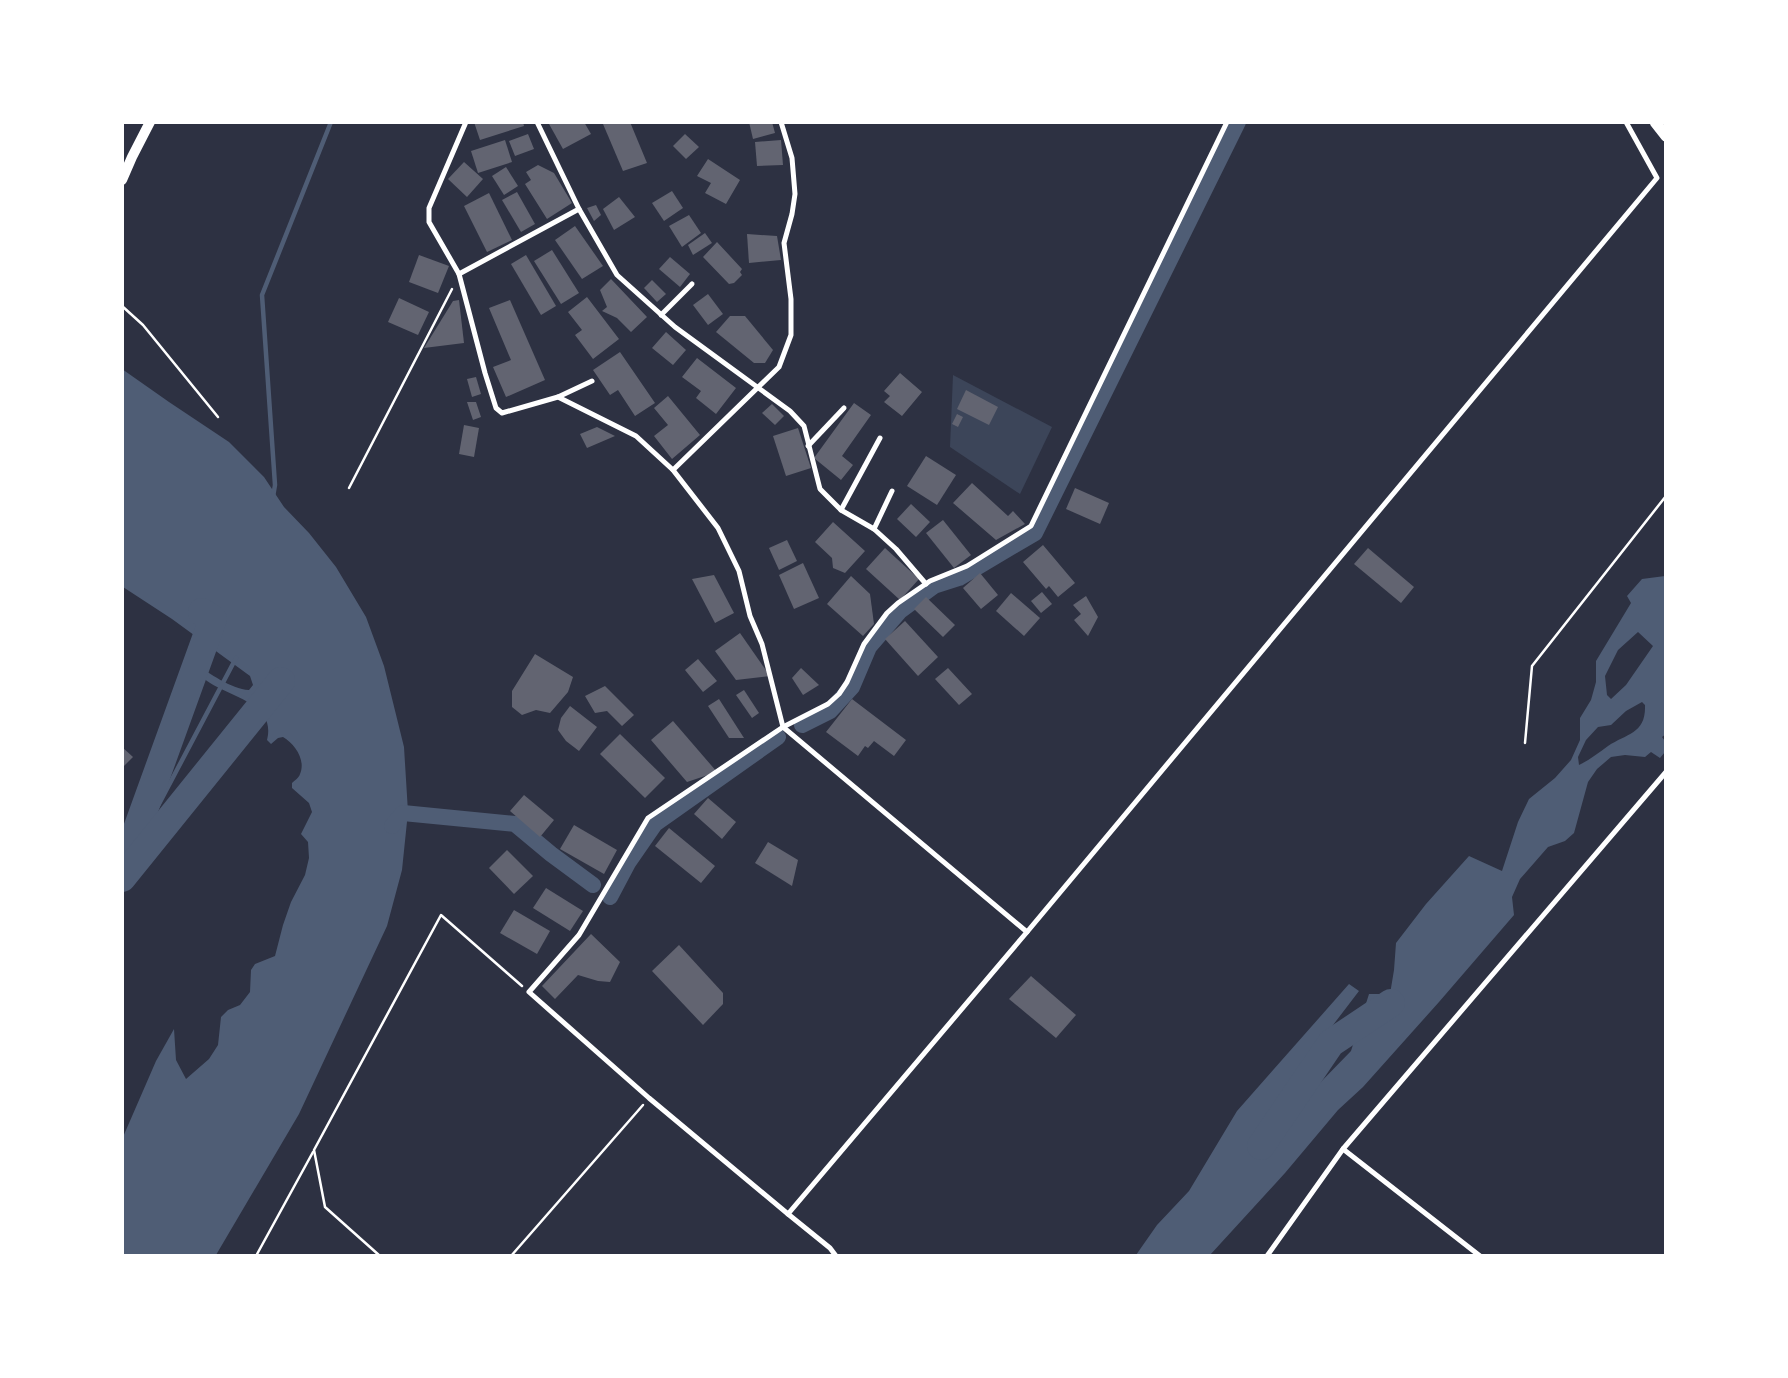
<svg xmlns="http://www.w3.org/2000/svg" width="1788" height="1378" font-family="Manrope,sans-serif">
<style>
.green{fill:#3c4559}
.water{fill:#4f5d75;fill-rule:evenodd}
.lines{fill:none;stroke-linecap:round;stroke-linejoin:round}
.stream{stroke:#4f5d75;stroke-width:4.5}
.canal{stroke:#4f5d75;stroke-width:16}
.river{stroke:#4f5d75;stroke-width:28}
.building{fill:#626471}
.path{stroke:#fff;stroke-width:2.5}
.minor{stroke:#fff;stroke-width:5}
.secondary{stroke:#fff;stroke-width:10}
.primary{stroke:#fff;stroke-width:11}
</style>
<rect width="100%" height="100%" fill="#2d3142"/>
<!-- green -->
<path class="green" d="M 953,375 L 1052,427 L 1020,494 L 950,447 Z"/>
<!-- water -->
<g class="water">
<path d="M 122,369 L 169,402 L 229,442 L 264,477 L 284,507 L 309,533 L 336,567 L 366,617 L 384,666 L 404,747 L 408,812 L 402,870 L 387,926 L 299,1114 L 216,1255 L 123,1255 L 123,1137 L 156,1061 L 174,1029 L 176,1060 L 186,1079 L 209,1059 L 218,1045 L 221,1017 L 228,1010 L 240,1005 L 250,992 L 251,970 L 255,964 L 275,956 L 283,925 L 291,902 L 305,875 L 309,858 L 308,842 L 301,834 L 312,812 L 309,803 L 292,788 L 292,783 C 294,781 299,778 300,774 C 306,760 295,744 283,737 L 278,738 L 271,744 L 267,740 C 277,700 223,697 202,677 C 199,673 197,667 194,663 C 209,673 231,689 249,690 L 253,685 L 250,676 L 172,619 L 123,587 Z"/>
<path d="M 1665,576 L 1666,734 L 1662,737 L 1665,741 L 1665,752 L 1660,758 L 1651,752 L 1645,757 L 1625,755 L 1611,757 L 1597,769 L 1588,782 L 1574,833 L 1565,841 L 1548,847 L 1520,879 L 1512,897 L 1514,915 L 1439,1002 L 1363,1087 L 1338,1110 L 1285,1173 L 1210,1255 L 1136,1255 L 1157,1225 L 1189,1191 L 1237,1111 L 1349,984 L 1359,991 L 1330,1029 L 1284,1103 L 1281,1115 L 1312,1091 L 1351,1051 L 1369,994 L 1390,994 L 1394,970 L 1396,943 L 1426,904 L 1469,856 L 1502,871 L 1518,822 L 1529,799 L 1555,778 L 1571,760 L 1580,740 L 1580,718 L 1591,700 L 1596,682 L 1596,661 L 1631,603 L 1627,596 L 1642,579 ZM 1638,632 L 1653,646 L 1626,685 L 1611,699 L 1607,695 L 1605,676 L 1618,650 ZM 1642,702 L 1645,705 C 1646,734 1627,733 1608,746 C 1598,753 1590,760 1579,765 L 1578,757 L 1586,740 L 1598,727 L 1611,725 L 1626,711 Z"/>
</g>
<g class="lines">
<!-- stream -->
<g class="stream">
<path d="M 273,497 L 275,485 L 262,295 L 331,122"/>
<path d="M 122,874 L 236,658"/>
</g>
<!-- canal -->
<g class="canal">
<path d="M 802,725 L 830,711 L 852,687 L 869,647 L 900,611 L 934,586 L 959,578 L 1035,533 L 1238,122"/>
<path d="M 392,826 L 403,813 L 515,824 L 551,854 L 593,885"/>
<path d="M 610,897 L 628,863 L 655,824 L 778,737"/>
</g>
<!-- river -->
<g class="river">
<path d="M 124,865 L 213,619 L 202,612"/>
<path d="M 122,878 L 281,681"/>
<path d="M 1261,1146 L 1331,1043 L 1391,1003"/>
</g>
</g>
<!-- building -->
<g class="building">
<path d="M 474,122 L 523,122 L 524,126 L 480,140 Z"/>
<path d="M 552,122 L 584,122 L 591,134 L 563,149 L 549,124 Z"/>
<path d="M 605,122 L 630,122 L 647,163 L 623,171 L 603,124 Z"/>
<path d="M 749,122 L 772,122 L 775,133 L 753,139 Z"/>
<path d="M 528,134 L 534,149 L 515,156 L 509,141 Z"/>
<path d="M 685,134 L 699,147 L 686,159 L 673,146 Z"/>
<path d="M 505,140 L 512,162 L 478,173 L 471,151 Z"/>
<path d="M 781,140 L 783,165 L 757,166 L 755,142 Z"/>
<path d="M 708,159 L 740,180 L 726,204 L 705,193 L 711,183 L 697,176 Z"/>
<path d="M 464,162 L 483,179 L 467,197 L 448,179 Z"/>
<path d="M 538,165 L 554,173 L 572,203 L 547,219 L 525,184 L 531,180 L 526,172 Z"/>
<path d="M 506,167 L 518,186 L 504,195 L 492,176 Z"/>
<path d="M 672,191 L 683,208 L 664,221 L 652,203 Z"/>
<path d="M 517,192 L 535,224 L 521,232 L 502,200 Z"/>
<path d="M 489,193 L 512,240 L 487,252 L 464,206 Z"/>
<path d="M 619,197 L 635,217 L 614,230 L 603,209 Z"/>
<path d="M 596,205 L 601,215 L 594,221 L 587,208 Z"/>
<path d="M 689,215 L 701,233 L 682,247 L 669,226 Z"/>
<path d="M 575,226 L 603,266 L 582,279 L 555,240 Z"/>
<path d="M 705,233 L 712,243 L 693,255 L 688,245 Z"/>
<path d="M 747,234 L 777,236 L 781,260 L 749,263 Z"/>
<path d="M 717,242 L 742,269 L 740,272 L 742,275 L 734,283 L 729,284 L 703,257 Z"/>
<path d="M 552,250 L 579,293 L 561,304 L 534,261 Z"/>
<path d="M 419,255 L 449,266 L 438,293 L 409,282 Z"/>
<path d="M 526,255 L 556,306 L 541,315 L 511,264 Z"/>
<path d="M 670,257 L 690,274 L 680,287 L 659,269 Z"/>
<path d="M 611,279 L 647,317 L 631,332 L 617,318 L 602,311 L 607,307 L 600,290 Z"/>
<path d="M 652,280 L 666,294 L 657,302 L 644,288 Z"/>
<path d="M 708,294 L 723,314 L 708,325 L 693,305 Z"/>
<path d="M 587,297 L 619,339 L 593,359 L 575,335 L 582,330 L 568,312 Z"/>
<path d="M 399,298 L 429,312 L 418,335 L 388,322 Z"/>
<path d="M 459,300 L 464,343 L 424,348 L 453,301 Z"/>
<path d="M 510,300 L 545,380 L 506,397 L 493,367 L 511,360 L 489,308 Z"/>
<path d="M 730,316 L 745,316 L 773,350 L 765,363 L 754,363 L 716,332 Z"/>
<path d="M 666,332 L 686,350 L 673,365 L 652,348 Z"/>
<path d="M 620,352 L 655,403 L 635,416 L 618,390 L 610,395 L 593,370 Z"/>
<path d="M 697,358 L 736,388 L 716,414 L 696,398 L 701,391 L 682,377 Z"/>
<path d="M 900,373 L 922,392 L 902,416 L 884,402 L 890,396 L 884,391 Z"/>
<path d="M 476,377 L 481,394 L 472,397 L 467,379 Z"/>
<path d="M 966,390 L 998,407 L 989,425 L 957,409 Z"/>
<path d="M 668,396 L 700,435 L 672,459 L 654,436 L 668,425 L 654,408 Z"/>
<path d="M 467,402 L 476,402 L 481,417 L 473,420 Z"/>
<path d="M 854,403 L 871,415 L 842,456 L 853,465 L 841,480 L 814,458 Z"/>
<path d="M 772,404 L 784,416 L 775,425 L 762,413 Z"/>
<path d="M 957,414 L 963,417 L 958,427 L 952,424 Z"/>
<path d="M 464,425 L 479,428 L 474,457 L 459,454 Z"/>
<path d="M 597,427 L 615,436 L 587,448 L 580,434 Z"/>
<path d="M 798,428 L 811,468 L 786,476 L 773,436 Z"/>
<path d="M 926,456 L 956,475 L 937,505 L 907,486 Z"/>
<path d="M 972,483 L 1008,516 L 1013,511 L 1025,524 L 996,540 L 953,503 Z"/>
<path d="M 1075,488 L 1109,503 L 1100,524 L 1066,509 Z"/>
<path d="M 911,504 L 930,522 L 916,537 L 897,519 Z"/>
<path d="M 943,520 L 971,555 L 954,568 L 926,533 Z"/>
<path d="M 833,522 L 865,551 L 845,573 L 833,568 L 832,558 L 815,542 Z"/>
<path d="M 787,540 L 797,561 L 779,570 L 769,548 Z"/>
<path d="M 1043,545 L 1075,583 L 1058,597 L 1049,586 L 1046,589 L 1023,562 Z"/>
<path d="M 885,548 L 919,579 L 900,600 L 866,569 Z"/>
<path d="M 1368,548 L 1414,587 L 1401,603 L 1354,564 Z"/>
<path d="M 803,563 L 819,598 L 794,609 L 779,575 Z"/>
<path d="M 980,573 L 998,595 L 981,609 L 963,588 Z"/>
<path d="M 714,575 L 734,613 L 715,623 L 692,579 Z"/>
<path d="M 851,576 L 870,594 L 874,624 L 863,636 L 827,604 Z"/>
<path d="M 1042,592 L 1052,604 L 1041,613 L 1031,601 Z"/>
<path d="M 1011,593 L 1040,618 L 1024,636 L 996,611 Z"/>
<path d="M 1086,596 L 1098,617 L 1088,636 L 1074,620 L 1081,614 L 1073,605 Z"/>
<path d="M 926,597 L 955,625 L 943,637 L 914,609 Z"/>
<path d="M 905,621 L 938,657 L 918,676 L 885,639 Z"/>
<path d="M 740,633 L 770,676 L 736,680 L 715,651 Z"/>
<path d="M 535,654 L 573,677 L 568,692 L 550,713 L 536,710 L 522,715 L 512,707 L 512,691 Z"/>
<path d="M 698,659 L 717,681 L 703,692 L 685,670 Z"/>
<path d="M 801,668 L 819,685 L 803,695 L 792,678 Z"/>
<path d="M 948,668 L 972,694 L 959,705 L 935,679 Z"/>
<path d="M 605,686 L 634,715 L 622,726 L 607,711 L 595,713 L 585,696 Z"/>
<path d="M 744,690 L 759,713 L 752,718 L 736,695 Z"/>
<path d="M 719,699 L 744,738 L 729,738 L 708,706 Z"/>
<path d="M 852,699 L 906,740 L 894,756 L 874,741 L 868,748 L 865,746 L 858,756 L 826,732 Z"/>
<path d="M 570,706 L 597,727 L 579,751 L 566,741 L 558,730 L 561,718 Z"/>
<path d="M 673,721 L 717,772 L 687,782 L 651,740 Z"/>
<path d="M 620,734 L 665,778 L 645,798 L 600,754 Z"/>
<path d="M 122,747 L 133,757 L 122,768 Z"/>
<path d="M 524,795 L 554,820 L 540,837 L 510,811 Z"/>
<path d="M 708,798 L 736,822 L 722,839 L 694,814 Z"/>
<path d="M 574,825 L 617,850 L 604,874 L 560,849 Z"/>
<path d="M 669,828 L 715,866 L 701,883 L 655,846 Z"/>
<path d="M 768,842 L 798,860 L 792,886 L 755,863 Z"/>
<path d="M 507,850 L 533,876 L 514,894 L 489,868 Z"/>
<path d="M 546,888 L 583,911 L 570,931 L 533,908 Z"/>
<path d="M 514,910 L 550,931 L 537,954 L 500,933 Z"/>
<path d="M 591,934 L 620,962 L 610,982 L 598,981 L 578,975 L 555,999 L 542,986 Z"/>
<path d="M 679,945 L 723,993 L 723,1004 L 703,1025 L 652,971 Z"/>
<path d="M 1031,976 L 1076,1015 L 1056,1038 L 1009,999 Z"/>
</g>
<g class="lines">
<!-- path -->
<g class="path">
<path d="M 122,306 L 143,325 L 218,417"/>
<path d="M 349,488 L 452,289"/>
<path d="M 1525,743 L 1532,666 L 1666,496"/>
<path d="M 256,1256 L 313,1152"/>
<path d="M 380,1256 L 325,1207 L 314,1150 L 441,915 L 522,986"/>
<path d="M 511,1256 L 643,1105"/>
</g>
<!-- minor -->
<g class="minor">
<path d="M 466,122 L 429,208 L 429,222 L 459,274 L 485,373 L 496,408 L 502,413 L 558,397 L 636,436 L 673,470 L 779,367 L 791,335 L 791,299 L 784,243 L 792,214 L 795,194 L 792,158 L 781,122"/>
<path d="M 579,209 L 617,275 L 675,327 L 790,411 L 804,426 L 820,489 L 841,510 L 874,529 L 896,549 L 926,584"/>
<path d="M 459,274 L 579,209 L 537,122"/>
<path d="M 661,315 L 692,284"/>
<path d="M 558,397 L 592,381"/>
<path d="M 808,446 L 844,408"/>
<path d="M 673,470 L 718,528 L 739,571 L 750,616 L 762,644 L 783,727 L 1027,932"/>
<path d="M 841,510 L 880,438"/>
<path d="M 874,529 L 892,491"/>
<path d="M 1343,1149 L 1480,1256"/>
<path d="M 788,1214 L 1027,932 L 1657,178 L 1626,122"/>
<path d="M 836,1256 L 830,1248 L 788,1214 L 649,1098 L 529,992 L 579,935 L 648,818 L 783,727 L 828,704 L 839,694 L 847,682 L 864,644 L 887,613 L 898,603 L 930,581 L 967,566 L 1031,526 L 1227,122"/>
<path d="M 1267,1256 L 1343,1149 L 1666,772"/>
</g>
<!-- secondary -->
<path class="secondary" d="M 122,180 L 132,157 L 150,122"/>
<!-- primary -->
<path class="primary" d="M 1655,122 L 1666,136"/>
</g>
<!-- border -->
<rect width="1788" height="1378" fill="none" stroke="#ffffff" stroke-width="248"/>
</svg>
